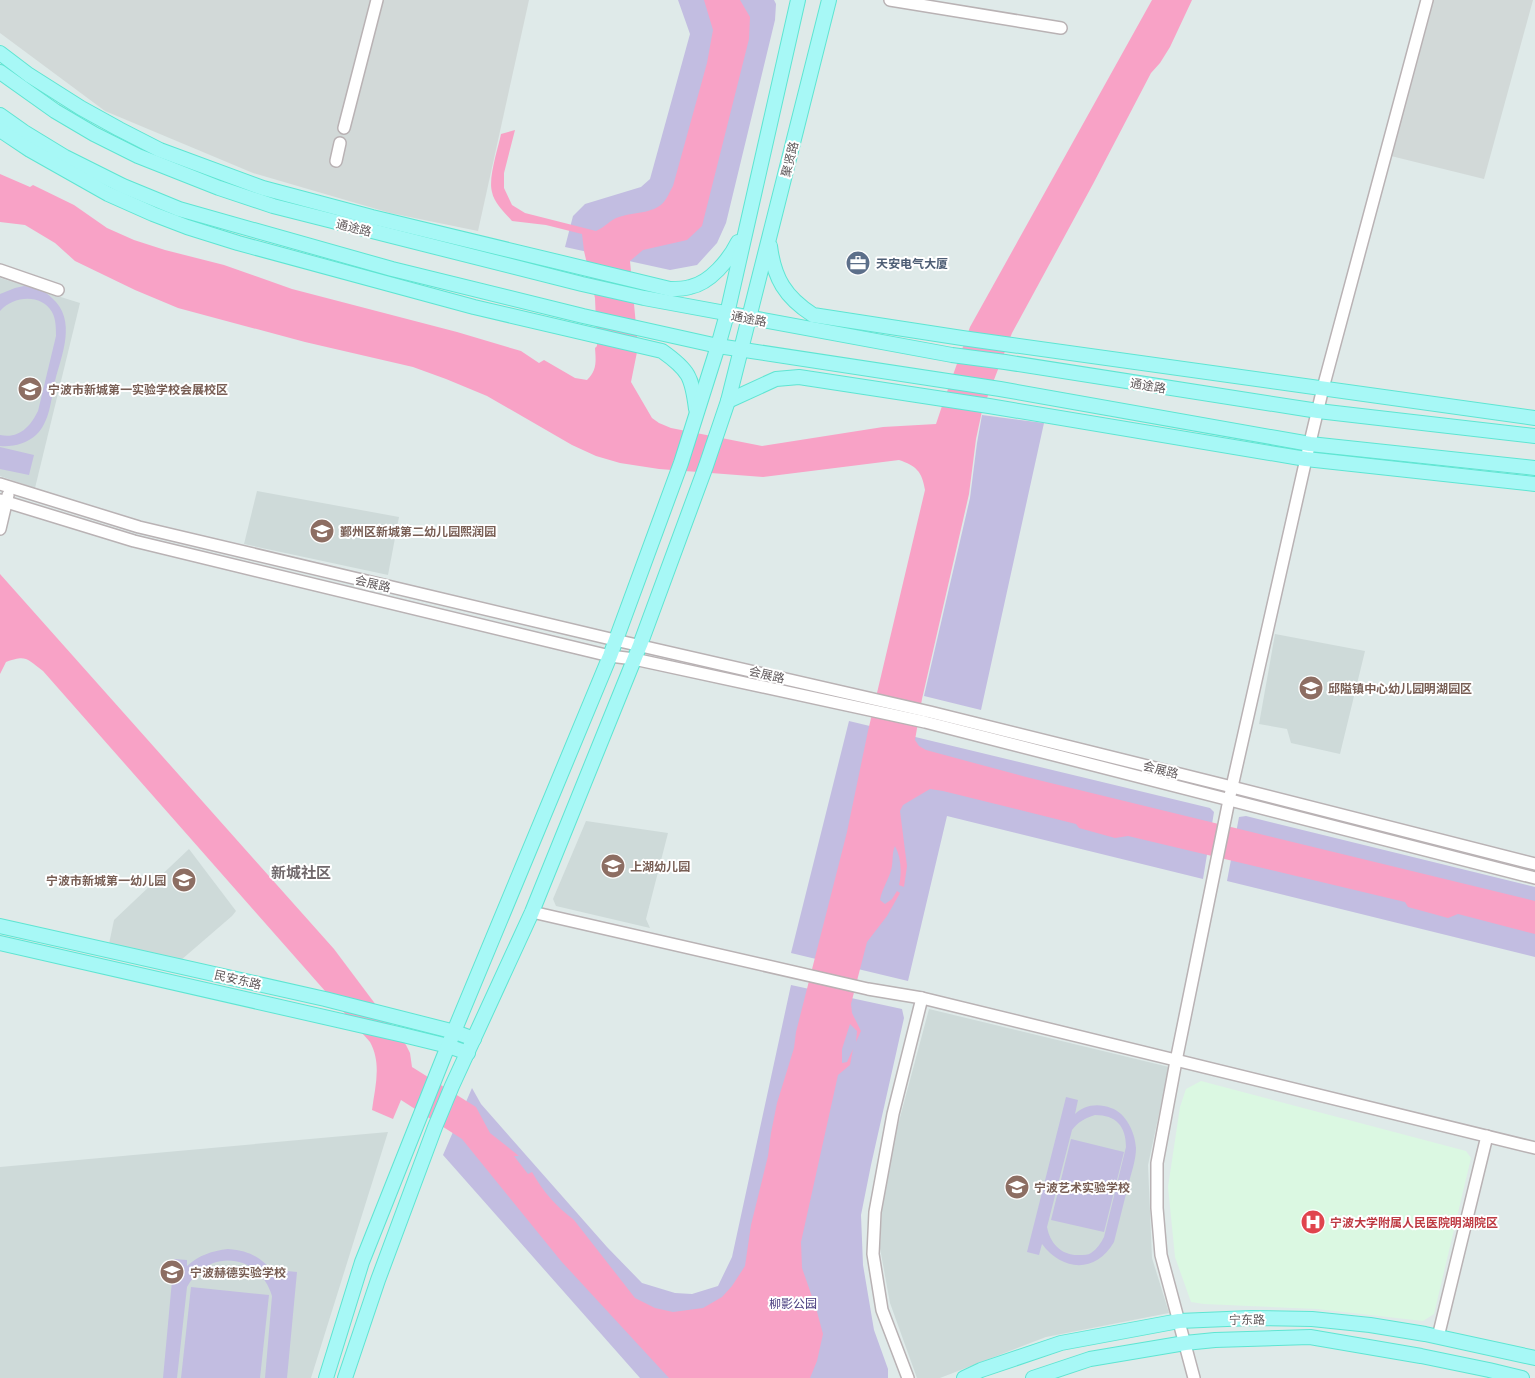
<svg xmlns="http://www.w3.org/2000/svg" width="1535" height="1378" font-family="Barlow,'Noto Sans SC',sans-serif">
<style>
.industrial{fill:#d2d9d8}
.education{fill:#cedad9}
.medical{fill:#dbf8e2}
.green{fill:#c2bde1;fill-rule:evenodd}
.water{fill:#f8a2c6}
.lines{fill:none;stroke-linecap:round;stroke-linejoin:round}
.minor-casing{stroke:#b9b2b4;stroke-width:14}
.major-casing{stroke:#5ee5d2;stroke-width:16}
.minor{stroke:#fff;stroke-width:11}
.major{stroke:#a7f8f6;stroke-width:14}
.labels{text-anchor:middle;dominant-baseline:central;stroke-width:4;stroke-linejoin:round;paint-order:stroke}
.street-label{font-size:12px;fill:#5f585a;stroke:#fff}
.service-label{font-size:12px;font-weight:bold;fill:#4e5e75;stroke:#fff;text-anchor:start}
.education-label{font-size:12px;font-weight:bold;fill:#785e54;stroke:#fff;text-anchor:start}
.health-label{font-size:12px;font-weight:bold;fill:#be3a42;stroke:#fff;text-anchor:start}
.park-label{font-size:12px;fill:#463a7d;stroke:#fff}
.quarter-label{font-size:15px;font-weight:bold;fill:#71696c;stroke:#fff}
</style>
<rect width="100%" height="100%" fill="#dfeae9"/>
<!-- industrial -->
<g class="industrial">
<path d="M 0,0 L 529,0 L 478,231 L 390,213 L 253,173 L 105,111 L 0,33 Z"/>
<path d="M 1433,0 L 1533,0 L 1484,179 L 1391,156 Z"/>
</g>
<!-- education -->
<g class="education">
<path d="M 0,278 L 80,303 L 35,488 L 0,476 Z"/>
<path d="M 257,491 L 399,517 L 388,575 L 244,544 Z"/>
<path d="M 1275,634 L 1365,651 L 1340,754 L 1291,743 L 1287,729 L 1259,724 Z"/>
<path d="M 586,821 L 668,833 L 646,919 L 650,928 L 556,906 L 553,899 Z"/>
<path d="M 189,849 L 236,911 L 232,916 L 181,960 L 109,944 L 114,920 Z"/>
<path d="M 929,1009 L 1169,1067 L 1148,1165 L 1152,1258 L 1169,1313 L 1046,1337 L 940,1378 L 917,1378 L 890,1303 L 880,1248 L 882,1207 L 887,1166 Z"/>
<path d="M 388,1132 L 311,1378 L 0,1378 L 0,1167 Z"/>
</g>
<!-- medical -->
<path class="medical" d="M 1201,1081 L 1466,1151 L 1471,1158 L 1434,1314 L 1423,1321 L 1317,1309 L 1204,1304 L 1191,1302 L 1175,1257 L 1168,1187 L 1180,1107 L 1186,1089 Z"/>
<!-- green -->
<g class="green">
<path d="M 678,0 L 774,0 L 776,4 L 775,20 L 726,223 L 717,243 L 697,265 L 670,270 L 565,247 L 573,216 L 585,204 L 641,187 L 650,179 L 690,34 Z"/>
<path d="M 24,286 C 36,288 44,290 52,298 C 77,320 62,354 55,381 C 51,399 50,422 36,435 C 26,444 13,447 0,446 L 0,435 C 19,439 30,427 38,411 L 56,336 C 56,329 56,319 52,312 C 41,293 13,296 0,311 L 0,294 L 15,288 Z"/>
<path d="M 982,415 L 1044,423 L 981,710 L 924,696 L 970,498 L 977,443 Z"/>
<path d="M 0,447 L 34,455 L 29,475 L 0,469 Z"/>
<path d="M 849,721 L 1210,808 L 1214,812 L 1203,879 L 947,816 L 908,981 L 791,953 Z"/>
<path d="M 1246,816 L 1535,887 L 1535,957 L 1227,881 L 1239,817 Z"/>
<path d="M 791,985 L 902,1009 L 904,1018 L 871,1165 L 861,1215 L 863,1265 L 874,1330 L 888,1369 L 888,1378 L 640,1378 L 443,1155 L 472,1088 L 481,1104 L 607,1247 L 642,1283 L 675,1293 L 692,1294 L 718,1286 L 732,1257 Z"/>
<path d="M 1066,1097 L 1078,1100 L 1075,1114 C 1084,1105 1098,1103 1111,1108 C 1126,1113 1135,1132 1136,1148 C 1136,1159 1132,1171 1129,1182 C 1124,1202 1119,1222 1114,1242 C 1096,1273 1063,1272 1042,1244 L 1039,1255 L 1027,1252 ZM 1095,1115 C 1116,1115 1126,1126 1126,1147 L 1104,1237 C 1101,1243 1097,1249 1091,1253 C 1088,1255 1084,1255 1080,1255 C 1061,1256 1050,1243 1047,1227 L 1072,1130 C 1078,1122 1085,1118 1095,1115 Z"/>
<path d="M 1071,1139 L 1124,1152 L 1104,1232 L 1051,1220 Z"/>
<path d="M 228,1249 C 252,1251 261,1258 276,1275 L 277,1270 L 297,1272 L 287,1378 L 265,1378 L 272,1296 C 259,1253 208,1248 187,1287 L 177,1378 L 163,1378 L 174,1259 L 187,1260 L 187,1266 C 199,1255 212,1251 228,1249 Z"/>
<path d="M 191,1287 L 269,1295 L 260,1378 L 181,1378 Z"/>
</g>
<!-- water -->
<path class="water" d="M 704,0 L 740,0 L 750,17 L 749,39 L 702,226 L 687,240 L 643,250 L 630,261 L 638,347 L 631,382 L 652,418 L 659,423 L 671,428 L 762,446 L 883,427 L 936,424 L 942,406 L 970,327 L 1152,0 L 1192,0 L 1170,47 L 1160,63 L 1151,73 L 1093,184 L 1012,333 L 982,411 L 976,439 L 969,494 L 922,699 L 915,740 L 919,746 L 926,750 L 1026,777 L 1535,901 L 1535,934 L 1458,914 L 1448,918 L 1408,907 L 1405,902 L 1128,836 L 1115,838 L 1079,828 L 1076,824 L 943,791 L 930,789 L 903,805 L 900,811 L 907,866 L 904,887 L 899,885 C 902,872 901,857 895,846 C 892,853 893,859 892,866 C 890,878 882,888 880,900 L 885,904 L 892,899 L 897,891 L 900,893 L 887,916 L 867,942 L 851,1004 L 852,1013 L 861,1031 L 856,1042 L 857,1031 L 850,1024 L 842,1049 L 842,1063 L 847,1062 L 853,1049 L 850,1065 L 838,1075 L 801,1242 L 802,1268 L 816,1308 L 823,1334 L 817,1361 L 810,1378 L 669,1378 L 561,1261 L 462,1139 L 401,1100 L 393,1119 L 372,1110 C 375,1087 382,1064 370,1042 L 43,671 C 26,658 26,655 6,662 L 0,674 L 0,574 L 334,949 L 406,1045 L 410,1053 L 412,1067 L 476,1107 L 490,1133 L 519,1156 L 514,1156 L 528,1174 L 532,1172 C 544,1193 555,1205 574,1220 L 635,1298 L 655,1308 L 673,1312 L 703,1308 L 722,1297 L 732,1286 L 745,1266 L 751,1225 L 768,1156 L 771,1133 L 777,1103 L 794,1048 L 796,1032 L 847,832 L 868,731 L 925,490 C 922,471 916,466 899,460 L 763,477 L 659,469 L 620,463 L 596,456 L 572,445 L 487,396 L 446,379 L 413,367 L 305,342 L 178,308 L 135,290 L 75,261 L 55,243 L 25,225 L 0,222 L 0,174 L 30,187 L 33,185 L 74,205 L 107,228 L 134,240 L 165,250 L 224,265 L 292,289 L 457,332 L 521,351 L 539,363 L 544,360 L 575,378 L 587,380 C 597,370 596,362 595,348 L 597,346 L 595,298 L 584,251 L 582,234 L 546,225 L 512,221 C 505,213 494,203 492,192 C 488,178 498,149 501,134 L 515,130 L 504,173 L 504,188 L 512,205 L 525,213 L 596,231 C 606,227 609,220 619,217 C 633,212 652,214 663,203 C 667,199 670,191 673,186 L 707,63 L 713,30 Z"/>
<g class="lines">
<defs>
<g id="minor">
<path d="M 890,0 L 1061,28"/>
<path d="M 344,128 L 377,0"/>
<path d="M 336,161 L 340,143"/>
<path d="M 0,270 L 58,290"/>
<path d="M 0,484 L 139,527 L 615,640 L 930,712 L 1232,787 L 1535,864"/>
<path d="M 0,500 L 134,541 L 610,656 L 634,659 L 925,722 L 1535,878"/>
<path d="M 0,529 L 8,495"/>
<path d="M 532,912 L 868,989 L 922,998 L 1535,1148"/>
<path d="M 1438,1337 L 1487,1136"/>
<path d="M 908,1378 L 882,1310 L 873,1254 L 875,1212 L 893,1114 L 922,998"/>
<path d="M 1194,1378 L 1161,1255 L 1157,1208 L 1157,1163 L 1176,1061 L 1229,800 L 1306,459 L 1323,388 L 1427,0"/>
</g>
<g id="major">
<path d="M 0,53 L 29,75 L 81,108 L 119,129 L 160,150 L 263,188 L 372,217 L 670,289 C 676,289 684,289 690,287 C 710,283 729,260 738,242"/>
<path d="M 0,72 L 55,111 L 94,134 L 138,156 L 219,188 L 273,206 L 582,284 L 644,298 L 952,355 L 1005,362 L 1318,411 L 1535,436"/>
<path d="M 0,115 L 24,132 L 65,157 L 123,186 L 179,209 L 392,269 L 583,316 L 718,346 L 1000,389 L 1310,444 L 1535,468"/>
<path d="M 0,130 L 30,150 L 108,194 L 153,214 L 187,227 L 238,243 L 474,307 L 662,351 C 689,370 692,377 696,409"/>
<path d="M 770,246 C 774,278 785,297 813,315 L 962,338 L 1535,418"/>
<path d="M 728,401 L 776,379 L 799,377 L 989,406 L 1306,459 L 1535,484"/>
<path d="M 0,926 L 325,999 L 455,1032 L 474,1039"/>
<path d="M 0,943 L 403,1035 L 448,1046 L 468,1053"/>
<path d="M 326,1378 L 362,1262 L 448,1046 L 610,656 L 681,463 L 718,346 L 727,314 L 798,0"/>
<path d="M 345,1378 L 378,1280 L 435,1127 L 452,1086 L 532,912 L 640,645 L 706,466 L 728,401 L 829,0"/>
<path d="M 964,1378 L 981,1370 L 1061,1343 L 1179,1321 L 1251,1318 L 1312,1319 L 1370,1325 L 1425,1334 L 1535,1358"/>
<path d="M 1033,1378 L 1090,1359 L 1185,1343 L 1215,1340 L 1310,1337 L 1421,1356 L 1489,1370 L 1522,1378"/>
</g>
</defs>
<!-- minor casing -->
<use href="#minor" class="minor-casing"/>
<!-- major casing -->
<use href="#major" class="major-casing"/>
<!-- minor -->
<use href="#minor" class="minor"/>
<!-- major -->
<use href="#major" class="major"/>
</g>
<!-- icons -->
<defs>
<symbol id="office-disc" viewBox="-11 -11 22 22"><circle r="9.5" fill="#5c6f8a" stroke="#fff"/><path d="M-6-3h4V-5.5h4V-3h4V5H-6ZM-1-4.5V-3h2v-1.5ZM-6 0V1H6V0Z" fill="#fff"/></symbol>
<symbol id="school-disc" viewBox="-11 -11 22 22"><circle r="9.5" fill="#8d6e63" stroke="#fff"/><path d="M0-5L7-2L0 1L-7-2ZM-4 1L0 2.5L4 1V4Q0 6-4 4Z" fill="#fff"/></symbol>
<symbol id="hospital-disc" viewBox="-11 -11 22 22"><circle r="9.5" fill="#e0444e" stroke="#fff"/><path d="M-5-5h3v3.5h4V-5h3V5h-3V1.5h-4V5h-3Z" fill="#fff"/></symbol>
</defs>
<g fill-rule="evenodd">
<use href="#office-disc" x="844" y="249" width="28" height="28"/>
<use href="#school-disc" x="16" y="375" width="28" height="28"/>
<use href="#school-disc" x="308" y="517" width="28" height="28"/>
<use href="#school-disc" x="1297" y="674" width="28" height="28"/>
<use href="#school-disc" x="599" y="852" width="28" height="28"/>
<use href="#school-disc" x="170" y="866" width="28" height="28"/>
<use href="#school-disc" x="1003" y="1173" width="28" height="28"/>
<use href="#hospital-disc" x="1299" y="1208" width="28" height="28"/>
<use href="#school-disc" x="158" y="1258" width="28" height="28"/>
</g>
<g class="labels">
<!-- street labels -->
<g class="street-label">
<text transform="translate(789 159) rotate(-76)">聚贤路</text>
<text transform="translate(354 227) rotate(14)">通途路</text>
<text transform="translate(749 318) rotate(11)">通途路</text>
<text transform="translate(1148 385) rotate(9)">通途路</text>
<text transform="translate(373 583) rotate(13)">会展路</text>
<text transform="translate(767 674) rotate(13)">会展路</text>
<text transform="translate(1161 769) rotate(14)">会展路</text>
<text transform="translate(238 979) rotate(13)">民安东路</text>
<text transform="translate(1247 1319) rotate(-1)">宁东路</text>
</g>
<!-- service labels -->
<g class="service-label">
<text x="876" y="263">天安电气大厦</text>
</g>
<!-- education labels -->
<g class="education-label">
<text x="48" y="389">宁波市新城第一实验学校会展校区</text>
<text x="340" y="531">鄞州区新城第二幼儿园熙润园</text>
<text x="1328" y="688">邱隘镇中心幼儿园明湖园区</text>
<text x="630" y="866">上湖幼儿园</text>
<text x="166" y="880" text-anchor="end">宁波市新城第一幼儿园</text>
<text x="1034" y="1187">宁波艺术实验学校</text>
<text x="190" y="1272">宁波赫德实验学校</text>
</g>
<!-- health labels -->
<g class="health-label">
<text x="1330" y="1222">宁波大学附属人民医院明湖院区</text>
</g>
<!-- park labels -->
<g class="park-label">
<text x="793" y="1303">柳影公园</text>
</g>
<!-- quarter labels -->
<g class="quarter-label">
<text x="301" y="872">新城社区</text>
</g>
</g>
</svg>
